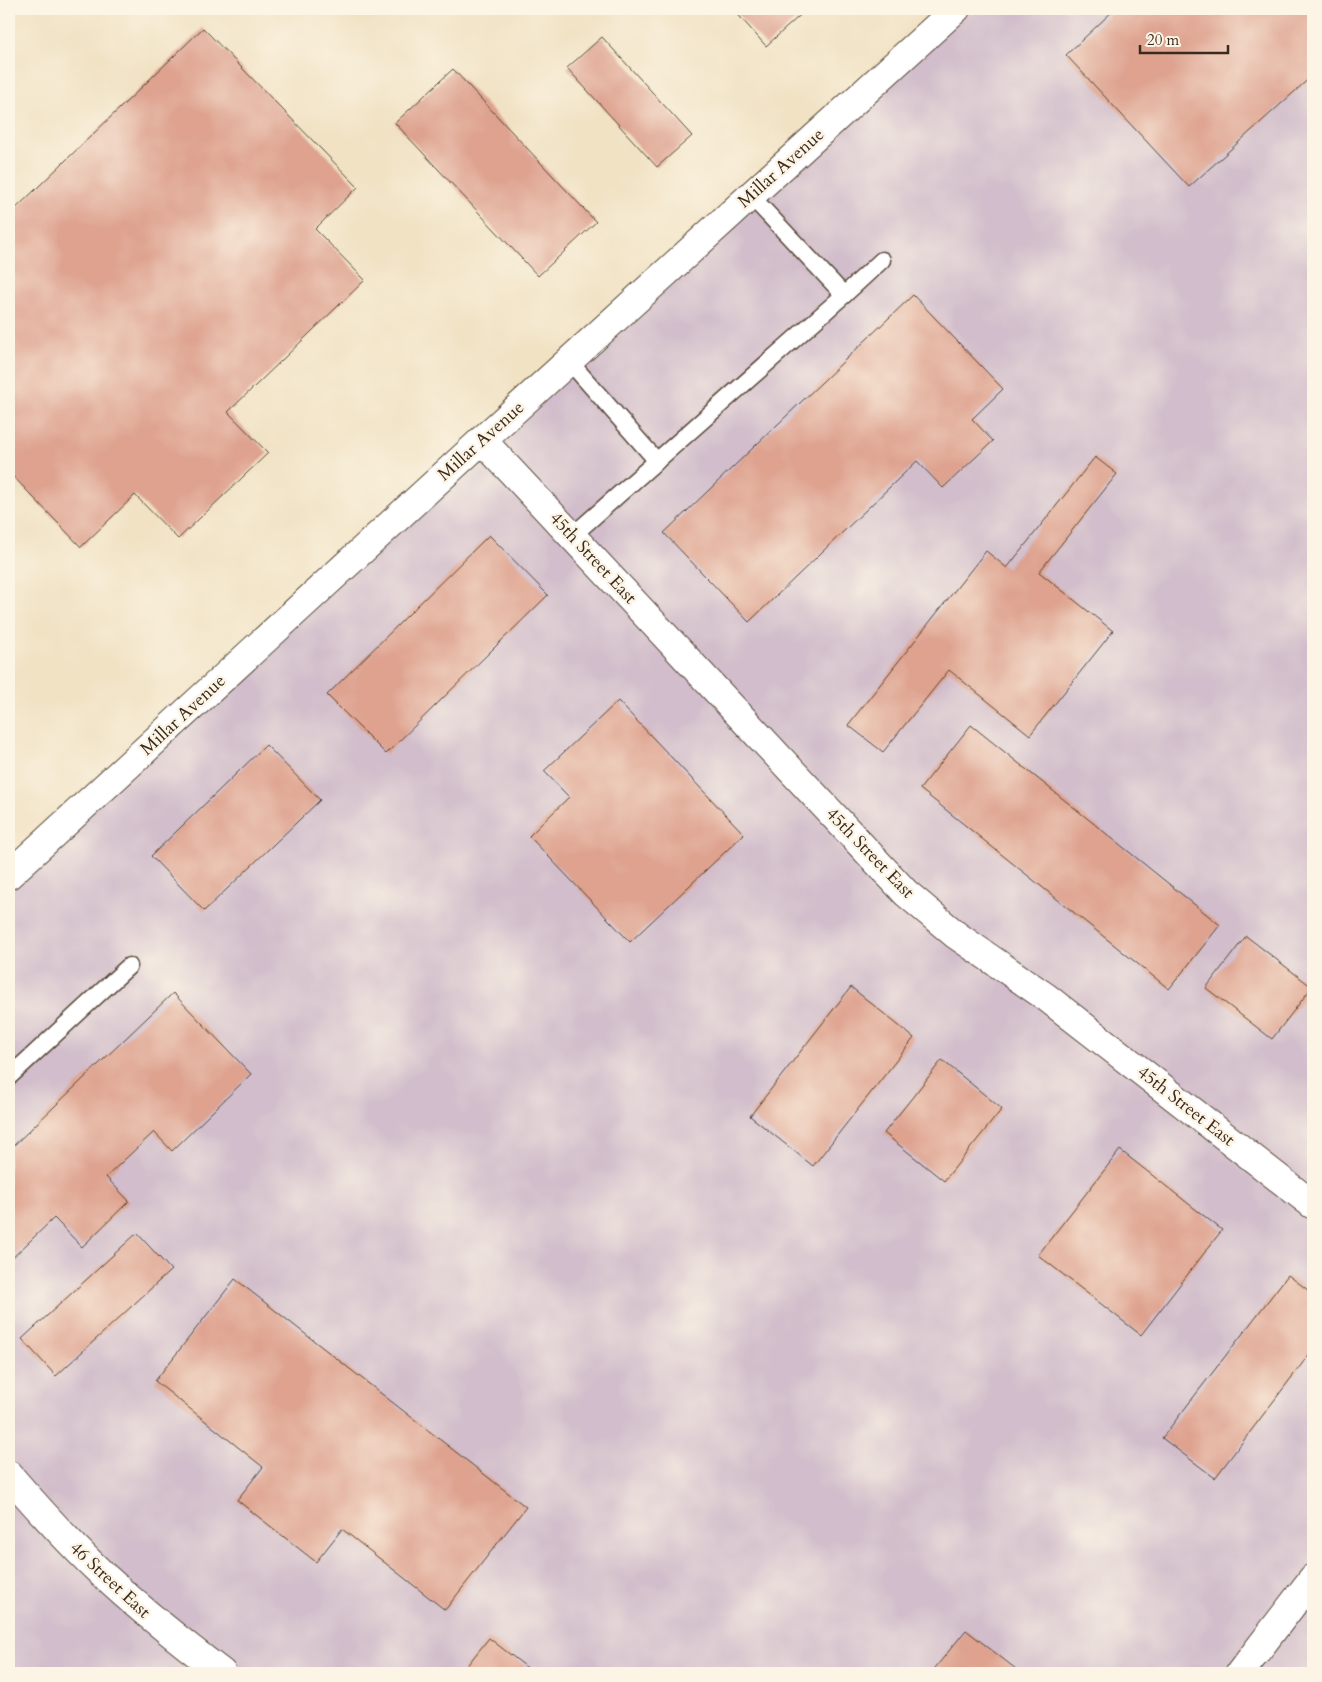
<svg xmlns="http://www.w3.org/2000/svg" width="1322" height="1682" font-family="Cardo,serif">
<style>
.industrial{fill:#d1bdcb}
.building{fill:#dea28f}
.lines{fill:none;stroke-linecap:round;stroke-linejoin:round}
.service-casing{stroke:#564637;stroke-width:19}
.minor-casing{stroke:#564637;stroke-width:30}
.tertiary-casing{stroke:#564637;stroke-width:30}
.service{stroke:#fff;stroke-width:16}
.minor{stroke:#fff;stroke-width:28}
.tertiary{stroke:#fff;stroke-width:28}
.labels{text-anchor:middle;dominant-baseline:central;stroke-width:5;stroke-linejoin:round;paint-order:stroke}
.street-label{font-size:18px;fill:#3b2a1e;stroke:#fcf5e5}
</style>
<rect width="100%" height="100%" fill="#fcf5e5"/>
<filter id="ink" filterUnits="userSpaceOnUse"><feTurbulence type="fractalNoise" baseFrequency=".02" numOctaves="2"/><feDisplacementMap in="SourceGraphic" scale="10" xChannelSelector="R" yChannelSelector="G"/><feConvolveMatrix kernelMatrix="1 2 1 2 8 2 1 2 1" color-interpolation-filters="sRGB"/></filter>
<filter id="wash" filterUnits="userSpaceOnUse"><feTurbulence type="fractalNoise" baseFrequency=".0096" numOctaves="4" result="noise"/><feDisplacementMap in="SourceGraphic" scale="20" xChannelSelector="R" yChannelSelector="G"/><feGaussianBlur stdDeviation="1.12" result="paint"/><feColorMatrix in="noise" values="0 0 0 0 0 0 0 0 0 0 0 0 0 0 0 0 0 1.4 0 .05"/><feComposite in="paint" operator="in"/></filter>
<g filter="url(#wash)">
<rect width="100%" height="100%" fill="#f1e2c4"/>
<!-- industrial -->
<path class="industrial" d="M 956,9 L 1313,9 L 1313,1673 L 9,1673 L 9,875 Z"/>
<g id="blocks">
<!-- building -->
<g class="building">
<path d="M 733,9 L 807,9 L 766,46 Z"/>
<path d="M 1115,9 L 1313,9 L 1313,75 L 1189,187 L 1066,55 Z"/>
<path d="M 203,28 L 358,187 L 315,229 L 365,280 L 228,412 L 268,453 L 178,539 L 135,495 L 81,547 L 9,472 L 9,215 Z"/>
<path d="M 602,37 L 692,136 L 657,167 L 567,68 Z"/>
<path d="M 453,69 L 596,222 L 538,276 L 395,123 Z"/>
<path d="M 913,295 L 1003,389 L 972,419 L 993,441 L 943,488 L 917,461 L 749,622 L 664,533 Z"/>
<path d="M 1095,457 L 1117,474 L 1039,572 L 1113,631 L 1030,735 L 949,670 L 883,752 L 848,725 L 986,551 L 1007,568 Z"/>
<path d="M 489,535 L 548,595 L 386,754 L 327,695 Z"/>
<path d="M 618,701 L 744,834 L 630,942 L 529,836 L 569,797 L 544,771 Z"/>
<path d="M 971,725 L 1220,925 L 1169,989 L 920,789 Z"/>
<path d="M 266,745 L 320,800 L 204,911 L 151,856 Z"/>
<path d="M 1246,936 L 1312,987 L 1272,1039 L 1206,988 Z"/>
<path d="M 851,987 L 914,1038 L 813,1166 L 750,1116 Z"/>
<path d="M 173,993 L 251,1074 L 172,1151 L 154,1132 L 106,1177 L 129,1201 L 82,1247 L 54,1218 L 9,1261 L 9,1150 Z"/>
<path d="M 942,1060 L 1002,1109 L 944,1181 L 884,1133 Z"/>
<path d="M 1120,1150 L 1222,1230 L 1141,1335 L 1038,1255 Z"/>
<path d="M 137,1233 L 171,1270 L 56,1376 L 22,1339 Z"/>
<path d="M 1288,1275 L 1313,1294 L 1313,1354 L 1311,1352 L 1215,1478 L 1162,1438 Z"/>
<path d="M 235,1279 L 526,1507 L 445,1610 L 342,1529 L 316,1562 L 237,1500 L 263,1467 L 155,1381 Z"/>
<path d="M 966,1630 L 1021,1673 L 931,1673 Z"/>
<path d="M 489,1638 L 534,1673 L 461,1673 Z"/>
</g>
</g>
</g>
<g filter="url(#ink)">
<use href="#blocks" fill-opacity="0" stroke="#564637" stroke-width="1"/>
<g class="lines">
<defs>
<g id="service">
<path d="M 751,196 L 844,295 L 882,260"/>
<path d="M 569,361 L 657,461"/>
<path d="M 572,536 L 844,295"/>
<path d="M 9,1077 L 129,966"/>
</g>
<g id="minor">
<path d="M 482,440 L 906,893 L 956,935 L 1046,997 L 1313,1205"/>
<path d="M 9,1475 C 42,1513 75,1550 112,1583 C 147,1615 184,1644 222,1673"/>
<path d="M 1240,1673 L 1313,1578"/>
</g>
<path id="tertiary" d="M 9,875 L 482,440 L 956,9"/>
</defs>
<!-- service casing -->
<use href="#service" class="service-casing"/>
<!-- minor casing -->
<use href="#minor" class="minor-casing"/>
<!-- tertiary casing -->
<use href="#tertiary" class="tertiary-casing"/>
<!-- service -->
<use href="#service" class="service"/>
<!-- minor -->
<use href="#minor" class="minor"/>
<!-- tertiary -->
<use href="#tertiary" class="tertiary"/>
</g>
</g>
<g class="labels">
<!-- street labels -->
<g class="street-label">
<text transform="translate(781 168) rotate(-42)">Millar Avenue</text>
<text transform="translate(481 441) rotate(-42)">Millar Avenue</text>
<text transform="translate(593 558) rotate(47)">45th Street East</text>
<text transform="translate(183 715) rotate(-43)">Millar Avenue</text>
<text transform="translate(870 853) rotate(46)">45th Street East</text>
<text transform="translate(1186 1106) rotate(38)">45th Street East</text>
<text transform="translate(110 1580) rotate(43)">46 Street East</text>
</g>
</g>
<!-- margin -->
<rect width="1322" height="1682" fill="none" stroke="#fcf5e5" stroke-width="30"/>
<!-- scale -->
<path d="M1140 45v8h88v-8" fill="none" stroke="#3b2a1e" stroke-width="2.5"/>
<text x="1147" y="45" font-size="15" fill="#3b2a1e" stroke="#fcf5e5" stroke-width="4" paint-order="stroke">20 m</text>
</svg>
